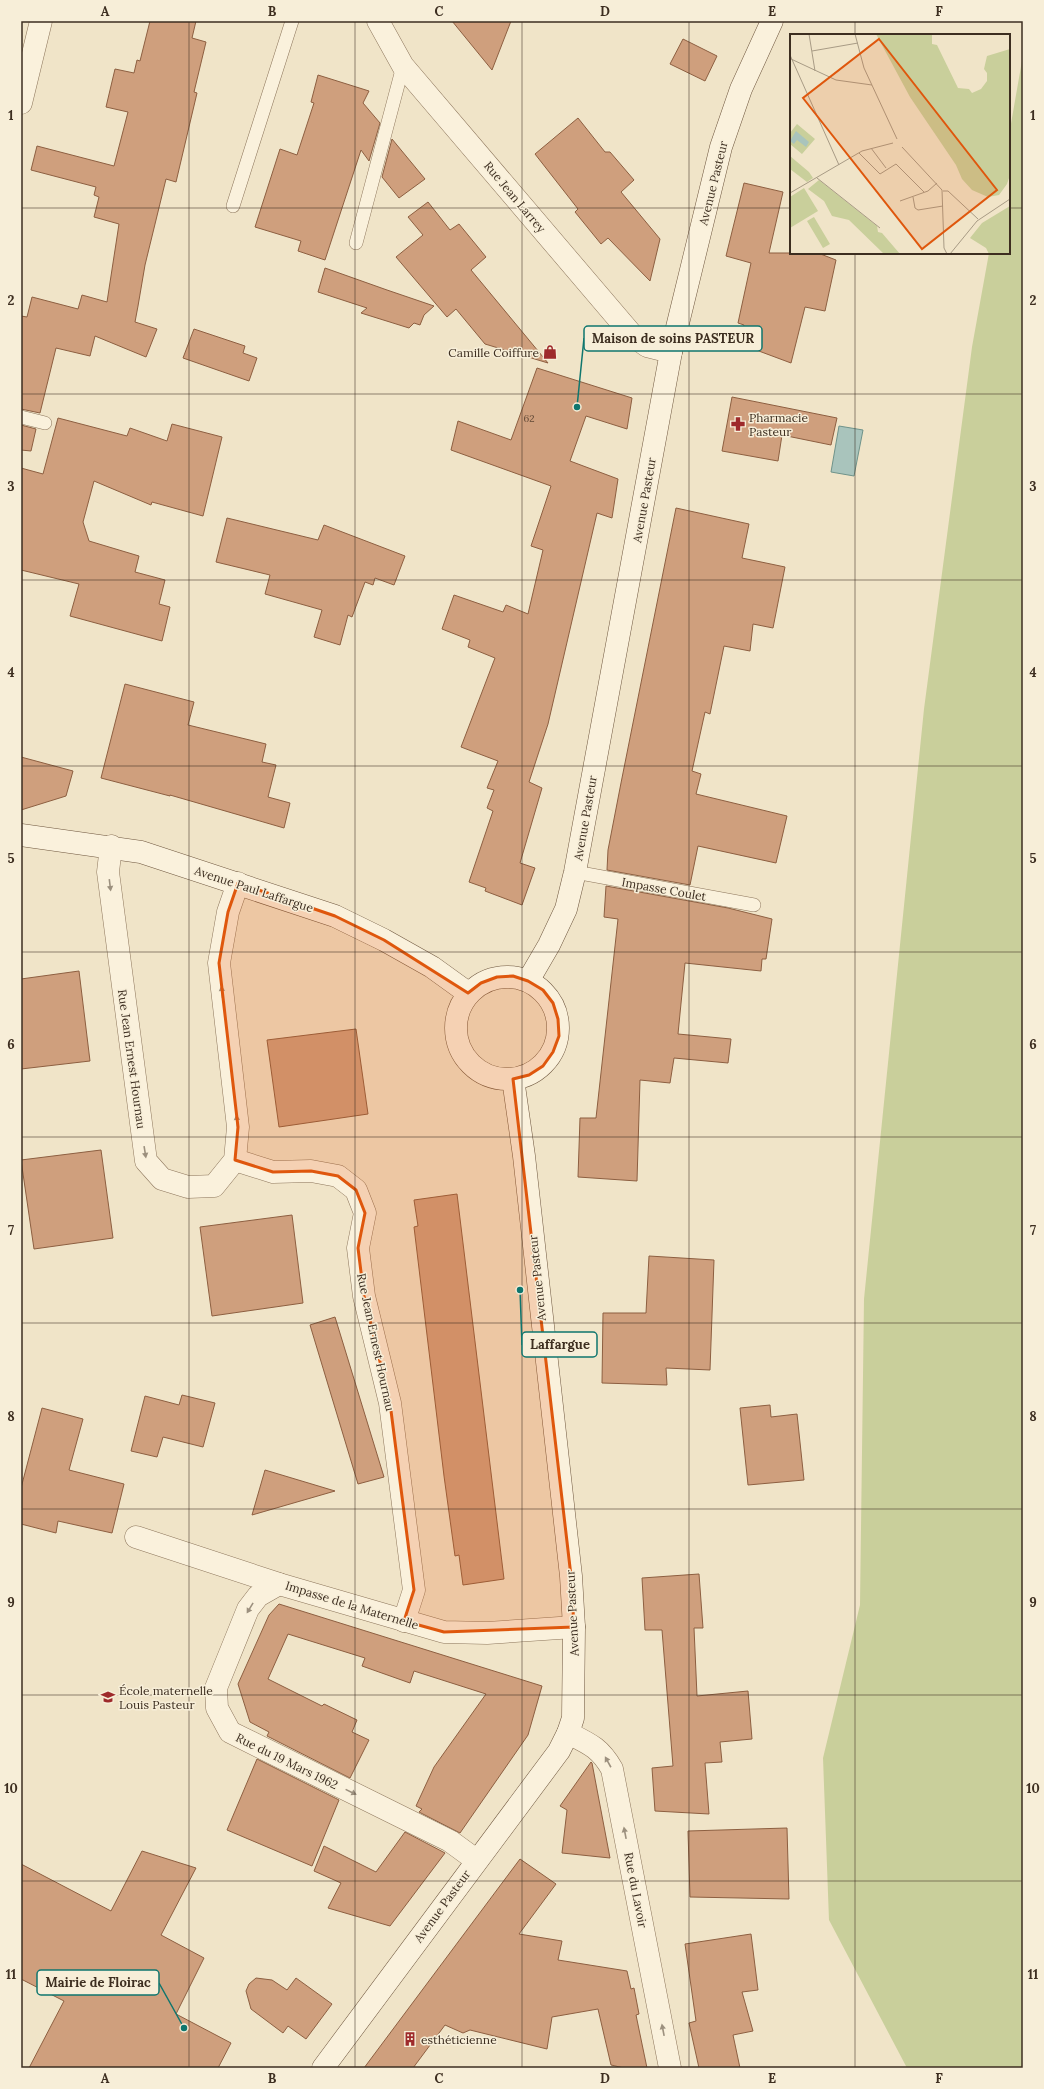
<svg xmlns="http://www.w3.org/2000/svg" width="1044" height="2089" font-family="Lora,serif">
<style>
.green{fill:#c9cf9b}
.water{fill:#a9c4bc;stroke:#6f938a}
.building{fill:#cf9f7d;stroke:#8d5f41}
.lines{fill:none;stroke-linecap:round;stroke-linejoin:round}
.lane-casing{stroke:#8d765c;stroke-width:14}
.street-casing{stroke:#8d765c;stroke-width:23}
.secondary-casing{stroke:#6f573f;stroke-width:23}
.lane{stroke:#faf1dc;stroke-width:13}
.street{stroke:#faf1dc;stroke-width:22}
.secondary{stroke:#faf1dc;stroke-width:22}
.oneway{fill:#9c907e}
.marked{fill:#df570d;fill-opacity:0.2;stroke:#df570d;stroke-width:3;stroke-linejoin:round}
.grid{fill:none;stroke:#3d2e20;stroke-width:1;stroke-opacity:0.55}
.labels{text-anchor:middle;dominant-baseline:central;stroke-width:3;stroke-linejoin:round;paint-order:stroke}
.number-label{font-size:10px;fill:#624a37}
.street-label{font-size:12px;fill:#3d2e20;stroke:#f7eed8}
.poi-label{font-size:12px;fill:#3d2e20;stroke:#f7eed8;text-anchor:start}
.inset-road{fill:none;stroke:#a89b85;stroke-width:1}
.view{fill:#df570d;fill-opacity:0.15;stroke:#df570d;stroke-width:2}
.inset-edge{fill:none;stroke:#3d2e20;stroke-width:2}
.leader{fill:none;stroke:#0f766e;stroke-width:1.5}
.callout-dot{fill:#0f766e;stroke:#f7eed8;stroke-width:1.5}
.callout{fill:#f7eed8;stroke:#0f766e;stroke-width:1.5}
.callout-label{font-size:13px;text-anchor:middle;font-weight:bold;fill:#3d2e20}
.neatline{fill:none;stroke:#3d2e20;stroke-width:1.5}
.grid-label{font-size:13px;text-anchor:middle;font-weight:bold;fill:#3d2e20}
</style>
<rect width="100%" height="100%" fill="#f0e4c8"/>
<!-- green -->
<path class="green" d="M 1023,55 L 1023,2068 L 907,2068 L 829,1920 L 823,1758 L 860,1605 L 864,1299 L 924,709 L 972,347 L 989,253 L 1009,253 L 1009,135 Z"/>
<!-- water -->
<path class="water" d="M 839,426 L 863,430 L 854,476 L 831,472 Z"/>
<!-- building -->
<g class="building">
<path d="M 150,21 L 196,21 L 192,38 L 206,42 L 194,92 L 197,93 L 176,182 L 166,179 L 145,265 L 138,306 L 135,322 L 157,329 L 146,357 L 95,336 L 90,356 L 56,348 L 40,413 L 21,409 L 21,316 L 27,317 L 32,297 L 78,309 L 82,295 L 107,302 L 119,224 L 94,217 L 99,197 L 94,195 L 96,187 L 31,170 L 37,146 L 114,166 L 128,112 L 106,107 L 115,69 L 134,73 L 137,60 L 140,61 Z"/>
<path d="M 452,21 L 511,21 L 492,70 Z"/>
<path d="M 683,39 L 717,56 L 705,81 L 670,64 Z"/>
<path d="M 318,75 L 369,91 L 363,103 L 380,123 L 369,161 L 361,150 L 325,260 L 298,251 L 301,241 L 255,227 L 280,149 L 297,155 L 314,103 L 311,102 Z"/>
<path d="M 578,118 L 605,152 L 610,152 L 634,180 L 621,192 L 660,239 L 650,281 L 608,238 L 601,244 L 575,212 L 578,209 L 535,154 Z"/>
<path d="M 392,139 L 425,179 L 399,198 L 382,177 Z"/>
<path d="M 744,183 L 783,192 L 769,253 L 818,253 L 836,260 L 825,311 L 805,307 L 791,363 L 740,344 L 744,325 L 738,323 L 751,263 L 726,256 Z"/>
<path d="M 428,202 L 450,230 L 459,224 L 486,257 L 471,270 L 548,363 L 485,344 L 456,309 L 447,317 L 396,257 L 423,235 L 408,217 Z"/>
<path d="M 325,268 L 387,290 L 434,306 L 424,315 L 420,325 L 414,323 L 409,328 L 361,313 L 367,308 L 318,292 Z"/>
<path d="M 194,329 L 245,346 L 243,353 L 257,358 L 249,381 L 183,358 Z"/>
<path d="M 537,368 L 632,398 L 627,429 L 586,416 L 570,461 L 618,479 L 612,518 L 597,513 L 548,724 L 529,782 L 542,788 L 520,863 L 535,868 L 522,905 L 485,891 L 486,888 L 469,882 L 493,811 L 487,808 L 494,790 L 487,788 L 498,761 L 461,747 L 495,658 L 468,647 L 470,640 L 442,629 L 454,595 L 503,612 L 506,605 L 528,614 L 543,550 L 531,546 L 551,486 L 451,450 L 458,421 L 511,440 Z"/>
<path d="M 732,397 L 837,418 L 831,445 L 782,435 L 778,461 L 722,451 Z"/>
<path d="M 58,418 L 127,436 L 130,428 L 167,441 L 172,424 L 222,437 L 203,516 L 152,502 L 151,505 L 94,481 L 83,522 L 89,541 L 139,556 L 135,572 L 165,580 L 159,604 L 170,607 L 162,641 L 70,616 L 79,584 L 21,570 L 21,468 L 43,474 Z"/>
<path d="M 21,425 L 36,429 L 31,451 L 21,450 Z"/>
<path d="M 676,508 L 749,524 L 742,558 L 785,567 L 773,628 L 753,624 L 750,651 L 724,646 L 710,714 L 705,712 L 692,771 L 701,774 L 696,794 L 787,816 L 776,863 L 698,846 L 690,885 L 607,870 L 608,850 L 621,783 Z"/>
<path d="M 227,518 L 318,540 L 324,525 L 405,556 L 394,585 L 375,578 L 373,585 L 365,582 L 352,617 L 348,615 L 340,645 L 314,637 L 322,610 L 265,594 L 270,575 L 216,562 Z"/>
<path d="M 125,684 L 194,702 L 188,725 L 266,744 L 262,762 L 276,765 L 268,797 L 290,803 L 284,828 L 170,795 L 170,796 L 101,778 Z"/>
<path d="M 21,757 L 73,771 L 66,796 L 21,810 Z"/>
<path d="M 606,886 L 728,908 L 772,919 L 766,959 L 762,959 L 761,971 L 685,963 L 678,1034 L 731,1039 L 728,1063 L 674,1058 L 670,1083 L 640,1080 L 637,1181 L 578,1177 L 580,1118 L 596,1118 L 618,919 L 604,917 Z"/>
<path d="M 79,971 L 90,1061 L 21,1069 L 21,979 Z"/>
<path d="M 356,1029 L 368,1114 L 279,1127 L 267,1040 Z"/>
<path d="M 101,1150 L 113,1238 L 34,1249 L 21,1160 Z"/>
<path d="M 457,1194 L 504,1579 L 463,1585 L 459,1555 L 455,1556 L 444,1476 L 414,1227 L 418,1226 L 414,1200 Z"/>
<path d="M 292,1215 L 303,1303 L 212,1316 L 200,1227 Z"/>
<path d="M 649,1256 L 714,1260 L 710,1370 L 666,1368 L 667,1385 L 602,1383 L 603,1313 L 646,1313 Z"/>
<path d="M 335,1317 L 384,1477 L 358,1484 L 310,1325 Z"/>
<path d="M 182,1395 L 215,1403 L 203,1447 L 163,1437 L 157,1457 L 131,1451 L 145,1396 L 179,1405 Z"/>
<path d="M 770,1405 L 771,1417 L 797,1414 L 804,1480 L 748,1485 L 740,1408 Z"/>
<path d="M 42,1408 L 83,1419 L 69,1470 L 124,1484 L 112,1533 L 58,1521 L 56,1533 L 21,1524 L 21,1488 Z"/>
<path d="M 265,1470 L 335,1491 L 252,1515 Z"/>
<path d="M 699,1574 L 703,1628 L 694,1628 L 697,1696 L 748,1691 L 752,1739 L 720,1742 L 722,1762 L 705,1763 L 709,1814 L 655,1811 L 652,1768 L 673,1766 L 662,1630 L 645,1630 L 642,1578 Z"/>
<path d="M 279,1604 L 542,1686 L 528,1735 L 460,1833 L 419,1812 L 422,1809 L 416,1806 L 434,1767 L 486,1694 L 414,1671 L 410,1683 L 362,1666 L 365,1658 L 288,1634 L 268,1679 L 322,1706 L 324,1704 L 357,1720 L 352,1732 L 369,1740 L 350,1778 L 267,1736 L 269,1732 L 250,1722 L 238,1684 L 269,1615 Z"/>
<path d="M 257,1759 L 339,1800 L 312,1866 L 227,1830 Z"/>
<path d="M 591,1762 L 592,1763 L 610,1858 L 562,1853 L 567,1810 L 560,1806 Z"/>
<path d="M 787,1828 L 789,1899 L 690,1897 L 688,1831 Z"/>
<path d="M 405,1832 L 445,1853 L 390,1926 L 328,1908 L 341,1883 L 314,1871 L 324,1846 L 376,1872 Z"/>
<path d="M 142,1851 L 196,1868 L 161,1935 L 204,1958 L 176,2014 L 231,2043 L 218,2068 L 29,2068 L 64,2001 L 21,1979 L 21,1864 L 111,1911 Z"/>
<path d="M 520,1859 L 556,1884 L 519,1934 L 562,1941 L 558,1960 L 627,1971 L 631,1989 L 634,1988 L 639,2014 L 636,2015 L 647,2068 L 624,2068 L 611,2065 L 598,2009 L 552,2017 L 547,2049 L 470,2030 L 463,2033 L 445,2025 L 413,2068 L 364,2068 Z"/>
<path d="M 751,1934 L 758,1990 L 742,1992 L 753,2031 L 733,2035 L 740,2068 L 699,2068 L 689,2023 L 696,2021 L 685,1944 Z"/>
<path d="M 256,1978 L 272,1980 L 287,1990 L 296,1978 L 332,2004 L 306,2039 L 288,2026 L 283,2033 L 251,2009 L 246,1991 L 249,1984 Z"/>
</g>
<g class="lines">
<defs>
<g id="lane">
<path d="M 233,206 L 292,21"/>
<path d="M 356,243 L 403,66"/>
<path d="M 21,417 L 45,423"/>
<path d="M 575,872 L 754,905"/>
</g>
<g id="street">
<path d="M 378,21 L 403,66 L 633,336 L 647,346 L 671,352"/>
<path d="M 21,103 L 41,21"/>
<path d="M 111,846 L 108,872 L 146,1161 L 162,1179 L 188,1187 L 214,1186 L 235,1160 L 238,1127 L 219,963 L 228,912 L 238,883"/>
<path d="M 235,1160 L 273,1172 L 311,1171 L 338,1176 L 356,1190 L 365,1213 L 358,1248 L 364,1296 L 390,1403 L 414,1590 L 404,1621"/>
<path d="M 136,1537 L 279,1584 L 444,1632 L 487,1633 L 574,1627"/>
<path d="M 279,1584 L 258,1596 L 248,1609 L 216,1688 L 217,1708 L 230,1732 L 450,1841 L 476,1860"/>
<path d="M 568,1733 C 590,1744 600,1748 612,1769 L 670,2068"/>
</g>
<g id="secondary">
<path d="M 21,835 L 141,852 L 335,916 L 384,940 L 432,967 L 468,993"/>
<circle cx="507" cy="1028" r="51"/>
<path d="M 528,981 L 549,945 L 566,909 L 575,872 L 671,352 L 721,147 L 741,89 L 772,21"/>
<path d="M 323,2068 L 559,1751 L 568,1733 L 573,1718 L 574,1627 L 571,1576 L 524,1156 L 513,1079"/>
</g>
</defs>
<!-- lane casing -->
<use href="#lane" class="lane-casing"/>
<!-- street casing -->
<use href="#street" class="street-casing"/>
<!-- secondary casing -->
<use href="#secondary" class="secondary-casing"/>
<!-- lane -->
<use href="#lane" class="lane"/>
<!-- street -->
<use href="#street" class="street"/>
<!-- secondary -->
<use href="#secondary" class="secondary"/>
</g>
<!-- one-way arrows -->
<defs><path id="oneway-solid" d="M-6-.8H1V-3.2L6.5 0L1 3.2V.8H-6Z"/></defs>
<g class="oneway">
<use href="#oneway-solid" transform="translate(110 885) rotate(83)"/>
<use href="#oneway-solid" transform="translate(222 992) rotate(-96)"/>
<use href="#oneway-solid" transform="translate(237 1121) rotate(-96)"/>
<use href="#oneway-solid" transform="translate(145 1152) rotate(81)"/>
<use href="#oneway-solid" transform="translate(250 1608) rotate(121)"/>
<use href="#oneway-solid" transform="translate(608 1762) rotate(-119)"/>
<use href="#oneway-solid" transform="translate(351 1792) rotate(26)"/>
<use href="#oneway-solid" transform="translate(625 1833) rotate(-101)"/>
<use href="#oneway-solid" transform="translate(663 2030) rotate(-101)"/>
</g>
<!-- marked area -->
<path class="marked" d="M 238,883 L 335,916 L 384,940 L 468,993 L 481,983 L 497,977 L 513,976 L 528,981 L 543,990 L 553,1003 L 558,1019 L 559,1036 L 553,1052 L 543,1066 L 529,1075 L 513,1079 L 571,1576 L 574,1627 L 444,1632 L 404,1621 L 414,1590 L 390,1403 L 364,1296 L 358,1248 L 365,1213 L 356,1190 L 338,1176 L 311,1171 L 273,1172 L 235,1160 L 238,1127 L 219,963 L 228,912 Z"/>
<!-- grid -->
<path class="grid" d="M 189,21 L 189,2068M 355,21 L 355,2068M 522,21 L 522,2068M 689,21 L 689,2068M 855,21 L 855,35M 21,208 L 791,208M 1009,208 L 1023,208M 855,253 L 855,2068M 21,394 L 1023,394M 21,580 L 1023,580M 21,766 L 1023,766M 21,952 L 1023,952M 21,1137 L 1023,1137M 21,1323 L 1023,1323M 21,1509 L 1023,1509M 21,1695 L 1023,1695M 21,1881 L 1023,1881"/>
<!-- icons -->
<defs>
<symbol id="shop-bare" viewBox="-9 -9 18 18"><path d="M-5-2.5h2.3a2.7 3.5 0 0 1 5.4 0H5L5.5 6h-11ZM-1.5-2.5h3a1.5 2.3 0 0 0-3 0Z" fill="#9e2a2b" stroke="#f7eed8" stroke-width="2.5" paint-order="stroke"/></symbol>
<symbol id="pharmacy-bare" viewBox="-9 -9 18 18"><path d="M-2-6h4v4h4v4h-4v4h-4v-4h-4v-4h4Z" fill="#9e2a2b" stroke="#f7eed8" stroke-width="2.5" paint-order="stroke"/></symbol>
<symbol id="school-bare" viewBox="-9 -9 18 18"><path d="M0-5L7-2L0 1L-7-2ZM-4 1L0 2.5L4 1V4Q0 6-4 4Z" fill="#9e2a2b" stroke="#f7eed8" stroke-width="2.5" paint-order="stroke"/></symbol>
<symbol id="building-bare" viewBox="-9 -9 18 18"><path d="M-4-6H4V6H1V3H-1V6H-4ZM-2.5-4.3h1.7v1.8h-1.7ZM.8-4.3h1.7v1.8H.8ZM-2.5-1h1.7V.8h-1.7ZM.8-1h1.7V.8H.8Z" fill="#9e2a2b" stroke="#f7eed8" stroke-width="2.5" paint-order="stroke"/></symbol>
</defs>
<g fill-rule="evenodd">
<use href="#shop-bare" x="540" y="342" width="20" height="20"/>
<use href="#pharmacy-bare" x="728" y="414" width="20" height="20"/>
<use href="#school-bare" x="98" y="1687" width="20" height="20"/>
<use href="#building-bare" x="400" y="2029" width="20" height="20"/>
</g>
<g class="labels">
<!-- number labels -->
<g class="number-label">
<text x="529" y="418">62</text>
</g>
<!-- street labels -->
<g class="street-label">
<text transform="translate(713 183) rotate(-76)">Avenue Pasteur</text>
<text transform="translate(515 197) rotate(50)">Rue Jean Larrey</text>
<text transform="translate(644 500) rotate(-80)">Avenue Pasteur</text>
<text transform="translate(585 818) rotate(-80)">Avenue Pasteur</text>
<text transform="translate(254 889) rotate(18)">Avenue Paul Laffargue</text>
<text transform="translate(664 889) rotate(10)">Impasse Coulet</text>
<text transform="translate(132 1059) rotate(82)">Rue Jean Ernest Hournau</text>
<text transform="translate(537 1278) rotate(-96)">Avenue Pasteur</text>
<text transform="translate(376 1342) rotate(78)">Rue Jean Ernest Hournau</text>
<text transform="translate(352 1605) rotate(17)">Impasse de la Maternelle</text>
<text transform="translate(572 1613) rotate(-93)">Avenue Pasteur</text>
<text transform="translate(287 1761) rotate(26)">Rue du 19 Mars 1962</text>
<text transform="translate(636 1890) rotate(79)">Rue du Lavoir</text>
<text transform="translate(442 1906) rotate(-54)">Avenue Pasteur</text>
</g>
<!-- poi labels -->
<g class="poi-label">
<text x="539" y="352" text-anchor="end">Camille Coiffure</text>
<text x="749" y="417">Pharmacie<tspan x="749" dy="14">Pasteur</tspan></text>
<text x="119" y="1690">École maternelle<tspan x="119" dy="14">Louis Pasteur</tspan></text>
<text x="421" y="2039">esthéticienne</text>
</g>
</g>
<!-- overview -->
<g transform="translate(790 34)">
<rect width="220" height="220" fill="#f0e4c8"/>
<path d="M 86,0 L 142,0 L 142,10 L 147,11 L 168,54 L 179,55 L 182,59 L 191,55 L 197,47 L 197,39 L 194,35 L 197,22 L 220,15 L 220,141 L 217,150 L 209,161 L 198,163 L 182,156 L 172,145 L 166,131 L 120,63 ZM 7,90 L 25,105 L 12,120 L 0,110 L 0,99 ZM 0,122 L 19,138 L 23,144 L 17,148 L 0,135 ZM 29,146 L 87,192 L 88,198 L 92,199 L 110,220 L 94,220 L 59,186 L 42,182 L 34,167 L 18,155 ZM 14,154 L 28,177 L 0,194 L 0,163 ZM 220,172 L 220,220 L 199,220 L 196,214 L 180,204 L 192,189 ZM 24,183 L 40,210 L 33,214 L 17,187 Z" fill="#c9cf9b"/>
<path d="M 6,97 L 19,108 L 16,113 L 7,106 L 4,110 L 0,107 Z" fill="#a9c4bc"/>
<path class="inset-road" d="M 19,0 L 25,37M 65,0 L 74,34 L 107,105M 22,17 L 68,9M 0,21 L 49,131M 1,25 L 46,46 L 82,51M 112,113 L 152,156 L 154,214 L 157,220M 81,114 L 96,134M 69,119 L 90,140 L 106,130 L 134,158M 27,144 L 90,194M 153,157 L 158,157 L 188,185M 0,159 L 72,117 L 103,109M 123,163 L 125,174 L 128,176 L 153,172M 110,167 L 138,157 L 147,149M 160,220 L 187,187 L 220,165"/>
<path class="view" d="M 89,5 L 207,156 L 132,215 L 13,64 Z"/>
<rect width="220" height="220" class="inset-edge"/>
</g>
<!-- callouts -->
<path class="leader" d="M577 407L584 338M520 1290L522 1345M184 2028L159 1983"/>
<g class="callout-dot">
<circle cx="577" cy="407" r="4"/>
<circle cx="520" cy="1290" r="4"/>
<circle cx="184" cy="2028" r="4"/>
</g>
<g class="callout">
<rect x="584" y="326" width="178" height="25" rx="4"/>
<rect x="522" y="1332" width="75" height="25" rx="4"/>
<rect x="37" y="1970" width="122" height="25" rx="4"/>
</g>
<g class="callout-label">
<text x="673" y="343">Maison de soins PASTEUR</text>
<text x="560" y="1349">Laffargue</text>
<text x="98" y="1987">Mairie de Floirac</text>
</g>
<!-- border -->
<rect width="1044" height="2089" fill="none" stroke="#f7eed8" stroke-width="44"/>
<rect x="22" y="22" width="1000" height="2045" class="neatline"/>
<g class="grid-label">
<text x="105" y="16">A</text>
<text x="272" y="16">B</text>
<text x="439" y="16">C</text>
<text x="605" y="16">D</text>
<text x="772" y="16">E</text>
<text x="939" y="16">F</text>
<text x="11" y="120">1</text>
<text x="1033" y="120">1</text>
<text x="11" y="305">2</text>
<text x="1033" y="305">2</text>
<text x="11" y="491">3</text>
<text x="1033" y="491">3</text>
<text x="11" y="677">4</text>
<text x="1033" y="677">4</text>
<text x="11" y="863">5</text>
<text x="1033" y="863">5</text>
<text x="11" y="1049">6</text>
<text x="1033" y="1049">6</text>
<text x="11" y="1235">7</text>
<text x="1033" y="1235">7</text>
<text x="11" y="1421">8</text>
<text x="1033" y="1421">8</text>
<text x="11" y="1607">9</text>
<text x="1033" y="1607">9</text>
<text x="11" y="1793">10</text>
<text x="1033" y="1793">10</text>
<text x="11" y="1979">11</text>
<text x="1033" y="1979">11</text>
<text x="105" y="2083">A</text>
<text x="272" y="2083">B</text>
<text x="439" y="2083">C</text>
<text x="605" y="2083">D</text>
<text x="772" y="2083">E</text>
<text x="939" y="2083">F</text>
</g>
</svg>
